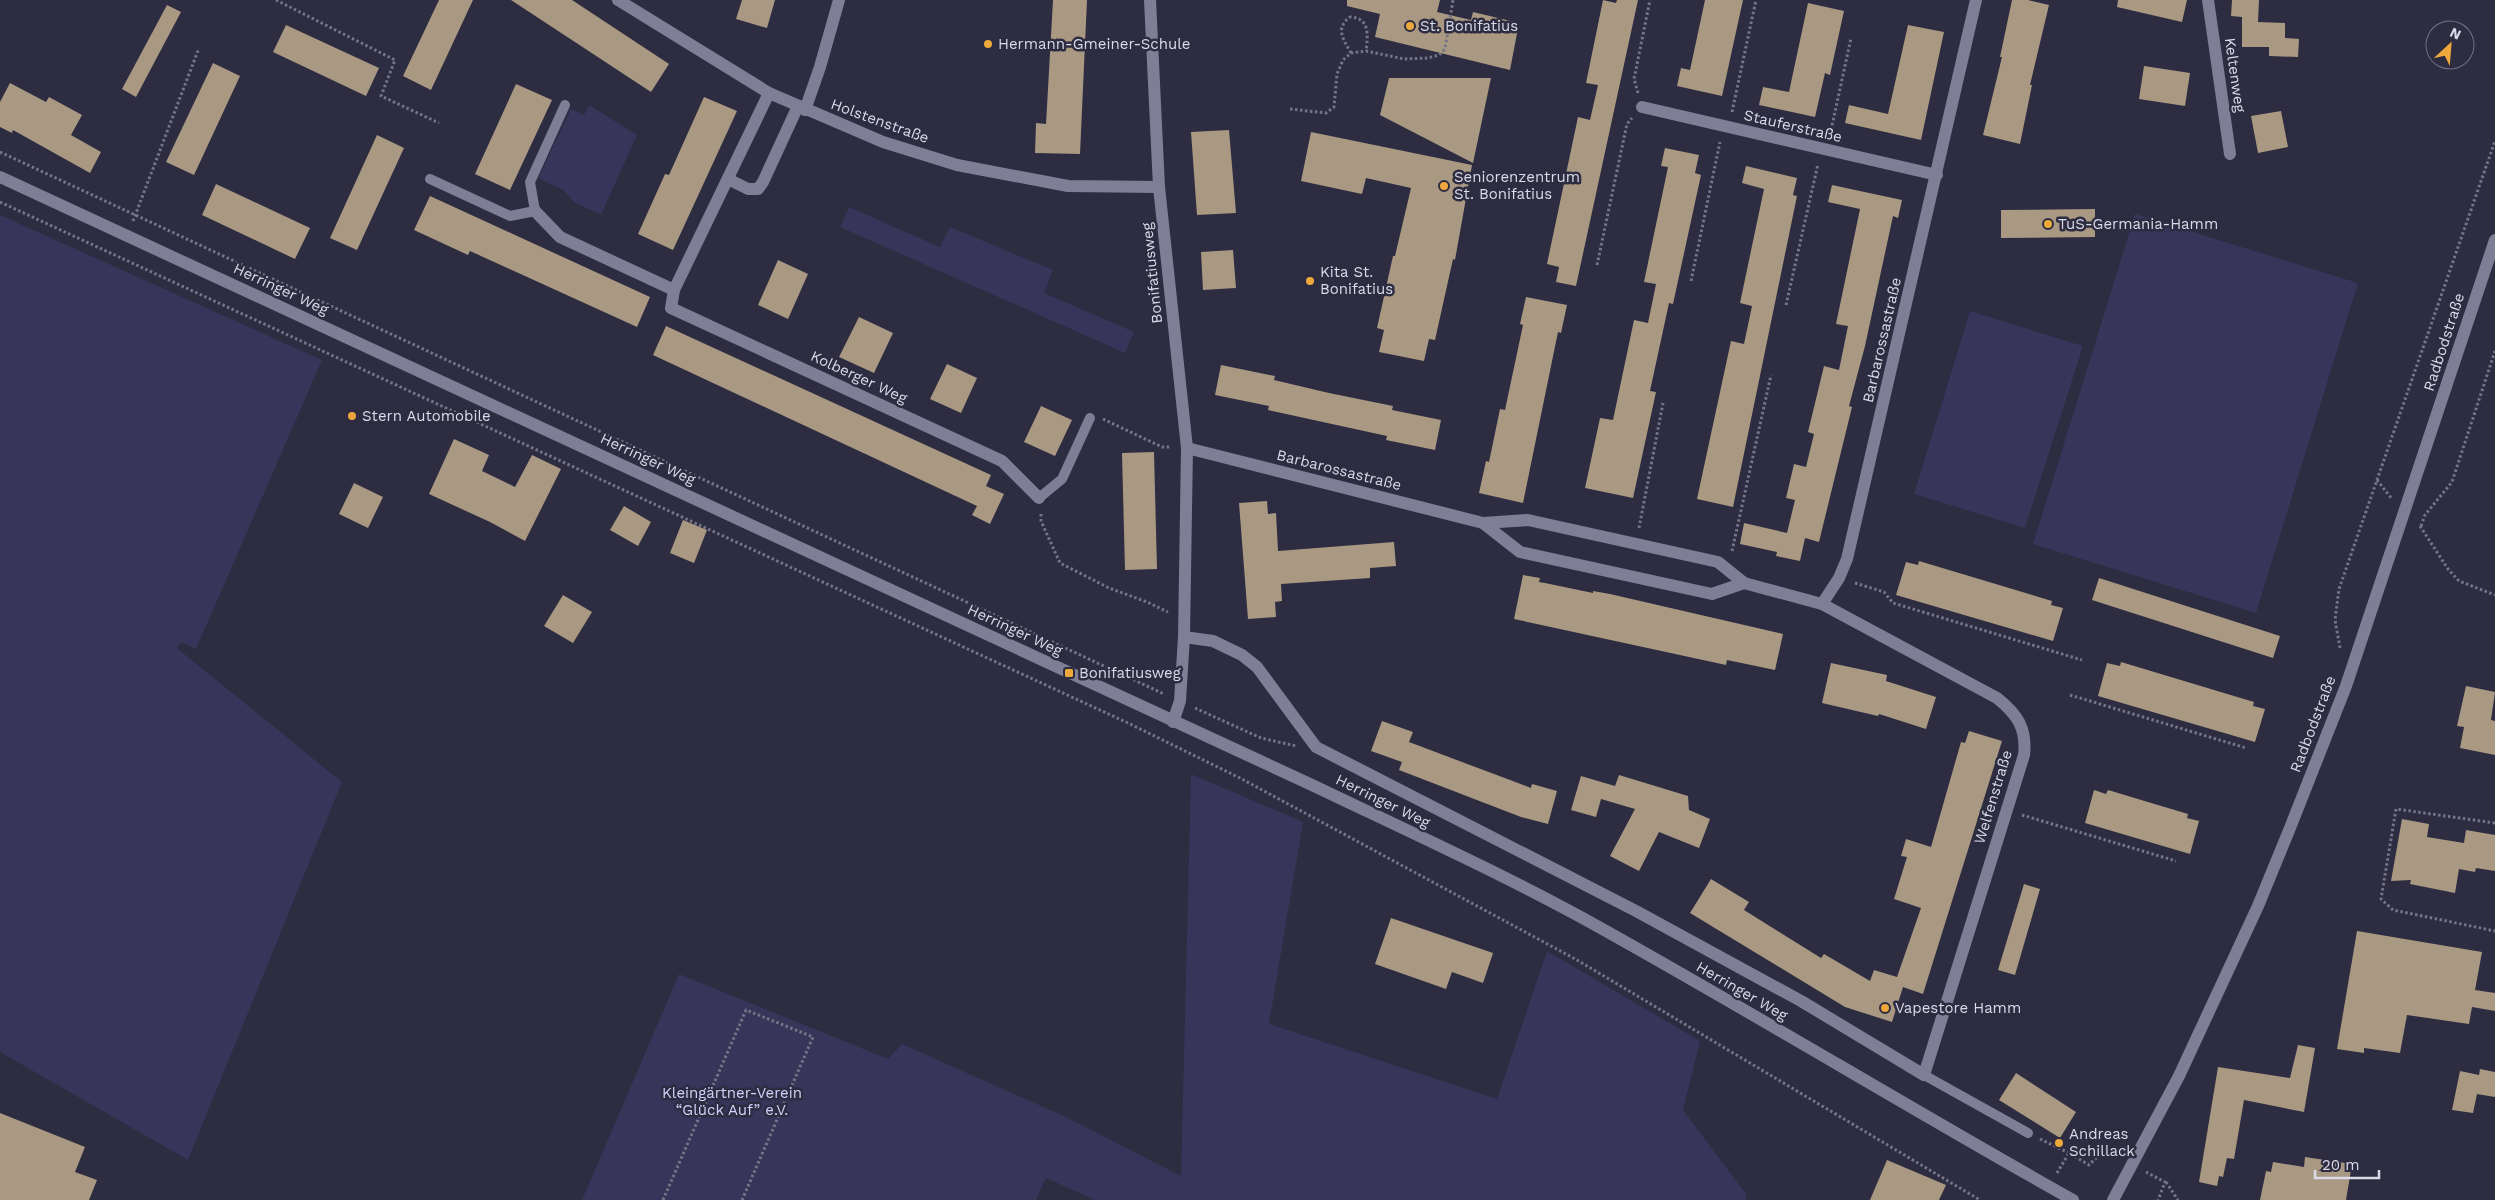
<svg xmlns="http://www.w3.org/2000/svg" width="2495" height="1200" font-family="'Work Sans',sans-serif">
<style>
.green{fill:#373559}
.building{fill:#a99882}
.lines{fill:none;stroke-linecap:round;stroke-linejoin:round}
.path{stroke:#767587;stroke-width:3;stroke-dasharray:2.5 2.5;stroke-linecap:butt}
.lane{stroke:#7e7e96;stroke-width:10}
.street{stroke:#7e7e96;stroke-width:12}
.secondary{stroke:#7e7e96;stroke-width:12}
.poi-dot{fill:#eea83c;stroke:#2d2c41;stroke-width:2}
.labels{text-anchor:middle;stroke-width:5;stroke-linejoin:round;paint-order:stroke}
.poi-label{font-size:15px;fill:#dadae8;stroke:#2d2c41;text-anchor:start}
.street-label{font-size:15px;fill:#dadae8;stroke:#2d2c41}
.park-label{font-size:15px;fill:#d2d1fb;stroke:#2d2c41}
</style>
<rect width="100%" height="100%" fill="#2d2c41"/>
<g class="green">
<polygon points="589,105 637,135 601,215 574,202 563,190 538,178 571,109 584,115"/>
<polygon points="849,207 940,247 950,227 1053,270 1044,293 1134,332 1125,353 840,227"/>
<polygon points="2135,214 2358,283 2256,613 2033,544"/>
<polygon points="0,215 322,360 196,649 181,642 177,648 342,782 188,1160 0,1052"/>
<polygon points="1970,311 2083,346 2025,528 1914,494"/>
<polygon points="1191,774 1303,822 1269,1024 1497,1099 1547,951 1700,1041 1683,1110 1746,1194 1746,1200 1095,1200 1046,1178 1036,1200 582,1200 679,974 888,1059 902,1044 1066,1117 1181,1176"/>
</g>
<g class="building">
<polygon points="439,0 473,0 431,90 403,76"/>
<polygon points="511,0 572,0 669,64 651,92"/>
<polygon points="742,0 775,0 767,28 736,19"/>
<polygon points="1053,0 1087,0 1080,154 1035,153 1036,123 1046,124"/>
<polygon points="1347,0 1440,0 1437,12 1471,20 1473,12 1519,23 1510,70 1375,37 1380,14 1347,6"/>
<polygon points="1603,0 1616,3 1617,0 1638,0 1576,286 1556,282 1559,267 1547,264 1578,117 1590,120 1598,85 1586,83"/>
<polygon points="1705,0 1743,0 1722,96 1677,86 1681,68 1690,70"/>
<polygon points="2012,0 2028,0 2049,5 2030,85 2032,85 2020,144 1983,135 2002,57 2000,57"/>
<polygon points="2118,0 2187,0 2182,22 2117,7"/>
<polygon points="2232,0 2259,0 2258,22 2285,23 2285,38 2299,39 2298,57 2269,56 2269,47 2242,47 2242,17 2231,16"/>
<polygon points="1808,3 1844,11 1830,75 1825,73 1815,117 1759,105 1763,87 1789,92"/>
<polygon points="167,5 181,12 136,97 122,89"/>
<polygon points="286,25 379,68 366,96 273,52"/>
<polygon points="1908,25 1944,32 1921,140 1845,123 1849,105 1888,114"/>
<polygon points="213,63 240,76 194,175 166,162"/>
<polygon points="2144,66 2190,73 2185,106 2139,99"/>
<polygon points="1389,78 1491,78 1473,163 1380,115"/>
<polygon points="10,83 46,102 49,97 82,115 71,135 101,152 90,173 13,130 12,133 0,127 0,102"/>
<polygon points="516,84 552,100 510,190 475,174"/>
<polygon points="704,97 737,111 673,250 638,234 665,174 669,175"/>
<polygon points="2281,111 2288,147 2258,153 2251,116"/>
<polygon points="1229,130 1236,213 1197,215 1191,132"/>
<polygon points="1311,132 1472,165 1455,260 1453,259 1435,340 1429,339 1424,361 1379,352 1384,330 1377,328 1393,256 1395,256 1411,188 1366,178 1362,194 1301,181"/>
<polygon points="377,135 404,148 357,250 330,238"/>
<polygon points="1665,148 1699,155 1695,173 1701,175 1673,304 1669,303 1650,391 1656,392 1633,498 1585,488 1600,418 1613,420 1634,320 1648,323 1656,284 1644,282 1668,167 1661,166"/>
<polygon points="1746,166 1797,178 1793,195 1797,196 1733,507 1697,499 1731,341 1744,344 1752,306 1740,303 1764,189 1742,183"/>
<polygon points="216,184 310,228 295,259 202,215"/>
<polygon points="1832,185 1902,200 1898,218 1893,216 1865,346 1849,406 1852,407 1819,542 1805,538 1800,561 1776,556 1777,552 1740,544 1744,523 1787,533 1795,500 1786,498 1794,464 1806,467 1814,434 1808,432 1824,366 1839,370 1848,326 1836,324 1860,209 1828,202"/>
<polygon points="430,196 650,297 637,327 470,251 468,255 414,230"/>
<polygon points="2095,209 2095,237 2001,238 2001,210"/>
<polygon points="1233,250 1236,288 1203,290 1201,252"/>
<polygon points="778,260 808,274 788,319 758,305"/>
<polygon points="1526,297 1567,305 1561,333 1558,332 1523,503 1479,493 1486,461 1489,462 1500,409 1505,410 1523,325 1520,324"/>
<polygon points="859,317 893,333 874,373 839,357"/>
<polygon points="666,326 991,475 986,486 1004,494 990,524 972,515 977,506 653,355"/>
<polygon points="947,364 977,378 961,413 930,399"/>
<polygon points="1221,365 1275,376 1274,380 1329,393 1393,406 1392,410 1441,420 1435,450 1386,440 1387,436 1268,410 1269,406 1215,395"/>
<polygon points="1041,406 1072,420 1055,456 1024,442"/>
<polygon points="454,439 489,455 482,471 515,487 532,455 561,469 525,541 490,522 429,494"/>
<polygon points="1154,452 1157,569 1125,570 1122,453"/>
<polygon points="354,483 383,497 368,528 339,514"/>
<polygon points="1267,501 1268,514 1276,513 1278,551 1394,542 1396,566 1370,568 1370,578 1281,584 1282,601 1275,602 1276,617 1248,619 1239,503"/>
<polygon points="624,506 651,522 638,546 610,530"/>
<polygon points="683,520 707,530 694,563 670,553"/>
<polygon points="1919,561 2052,601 2051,605 2063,608 2053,641 1896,595 1906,562 1918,565"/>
<polygon points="1523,575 1540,578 1539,582 1545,583 1593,593 1593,591 1610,594 1783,634 1775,670 1727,660 1726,665 1514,619"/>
<polygon points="2099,578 2280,636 2273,658 2092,600"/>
<polygon points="563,595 592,612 573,643 544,626"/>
<polygon points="2121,662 2254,702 2253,706 2265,709 2255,742 2098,696 2107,663 2120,666"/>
<polygon points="1831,663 1887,675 1886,681 1936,697 1926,729 1879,714 1878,716 1822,703"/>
<polygon points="2466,686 2495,692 2491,720 2495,721 2495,755 2460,748 2464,727 2457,726"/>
<polygon points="1382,721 1413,732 1409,742 1531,788 1532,784 1557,791 1548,824 1521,817 1399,770 1402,762 1371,751"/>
<polygon points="1969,731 2002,741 1923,994 1903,987 1892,1022 1845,1007 1690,913 1711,879 1749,902 1744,910 1821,958 1824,954 1870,981 1874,970 1897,977 1921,908 1894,899 1907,857 1901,856 1906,839 1931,847 1961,742 1965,743"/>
<polygon points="1619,775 1688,796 1689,810 1710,819 1699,848 1659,832 1639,871 1610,856 1635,809 1601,799 1596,817 1571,810 1581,776 1615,786"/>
<polygon points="2094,790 2106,794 2108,790 2188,814 2187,818 2199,821 2190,854 2085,823"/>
<polygon points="2402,819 2429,824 2427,837 2464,843 2466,830 2495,835 2495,871 2476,868 2475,872 2459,869 2455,893 2410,884 2411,880 2391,881"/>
<polygon points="2024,884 2040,889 2015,975 1998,970"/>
<polygon points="1391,918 1493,953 1483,983 1452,972 1446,989 1375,964"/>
<polygon points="2357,931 2482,952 2475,990 2495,993 2495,1011 2472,1007 2469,1024 2407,1015 2400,1053 2364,1048 2364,1053 2337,1049"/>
<polygon points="2298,1045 2315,1048 2304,1112 2244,1100 2234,1159 2227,1158 2223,1177 2219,1176 2217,1186 2199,1182 2218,1067 2290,1078"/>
<polygon points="2480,1069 2495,1072 2495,1097 2477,1094 2473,1113 2452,1110 2460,1071 2479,1075"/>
<polygon points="2016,1073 2076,1112 2060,1138 1999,1100"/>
<polygon points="0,1113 85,1147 75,1172 97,1180 89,1200 0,1200"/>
<polygon points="2305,1157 2352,1164 2346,1200 2260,1200 2266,1171 2271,1172 2273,1162 2304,1167"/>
<polygon points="1887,1160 1946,1185 1939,1200 1870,1200"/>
</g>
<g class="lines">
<g class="path">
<polyline points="276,0 395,60 381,96 439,123"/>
<path d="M1351 53C1343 39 1335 28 1350 17 1370 18 1368 35 1366 51"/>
<polyline points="1638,93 1634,79 1650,0"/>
<polyline points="1290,109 1326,113 1334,107 1337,74 1343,60 1351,53 1366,51 1404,59 1428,58 1439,55 1445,49 1453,0"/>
<polyline points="1732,112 1756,0"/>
<polyline points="1830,135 1851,38"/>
<polyline points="0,152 1164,694"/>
<polyline points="0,202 1128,723 1240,778 1577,960 1980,1200"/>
<polyline points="133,221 199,48"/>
<polyline points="1597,265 1627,124 1632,118"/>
<polyline points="1691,281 1720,142"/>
<polyline points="1786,305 1818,164"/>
<polyline points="1103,419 1162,447 1171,447"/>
<polyline points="2377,480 2392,499"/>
<polyline points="1041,514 1041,521 1060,563 1109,588 1147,602 1168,612"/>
<polyline points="2420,526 2448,569 2459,581 2495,595"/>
<polyline points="2421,526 2425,515 2452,482 2495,351"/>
<polyline points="1639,528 1663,403"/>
<polyline points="1732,551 1771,375"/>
<polyline points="1855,583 1884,592 1893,603 2082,660"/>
<polyline points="2340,648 2335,620 2339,589 2495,141"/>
<polyline points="2070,695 2246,748"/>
<polyline points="1195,708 1261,738 1296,746"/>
<polyline points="2022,815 2176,861"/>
<polyline points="2495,823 2396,809 2381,899 2393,910 2495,931"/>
<polyline points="2040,1139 2069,1153"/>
<polyline points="2146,1172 2165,1182 2158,1200"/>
<polyline points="2057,1173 2069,1153 2089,1165 2104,1150 2118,1158"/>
<polyline points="2166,1182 2178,1200"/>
<polyline points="663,1200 746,1010 813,1037 742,1200"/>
</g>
<g class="lane">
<polyline points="430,179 510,216 535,211 530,182 565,105"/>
<polyline points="1039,498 1062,479 1090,418"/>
<polyline points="1924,1075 2028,1133"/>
</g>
<g class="street">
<polyline points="618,0 769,93 883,142 957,165 1068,186 1159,187"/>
<polyline points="1150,0 1159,187 1187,448 1184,637 1180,701 1173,722"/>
<polyline points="2208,0 2230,154"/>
<polyline points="769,93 674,290 671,308 1002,461 1039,498"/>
<polyline points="1642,107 1937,175"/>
<polyline points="805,110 820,67 839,0"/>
<polyline points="728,179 748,189 758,189 763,182 798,106"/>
<polyline points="535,211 560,237 674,290"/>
<polyline points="1187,448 1483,523"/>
<polygon points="1528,520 1718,562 1744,583 1712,594 1520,552 1483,523"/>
<polyline points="1822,604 1839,578 1847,559 1976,0"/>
<path d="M1184 637 1213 641 1242 655 1257 667 1316 747 1636 911 1801 1001 1924 1075 2024 755C2027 728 2017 714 1997 698L1822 604 1744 583"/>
</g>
<g class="secondary">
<path d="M0 177 1312 785C1408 831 1505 875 1597 926 1757 1015 1914 1111 2073 1200"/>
<polyline points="2113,1200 2179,1076 2258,906 2290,828 2346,686 2495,240"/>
</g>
</g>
<g class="poi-dot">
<circle cx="1410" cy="26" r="5"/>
<circle cx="988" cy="44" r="5"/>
<circle cx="1444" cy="186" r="5"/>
<circle cx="2048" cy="224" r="5"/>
<circle cx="1310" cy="281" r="5"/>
<circle cx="352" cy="416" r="5"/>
<rect x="1064" y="668" width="10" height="10" rx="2.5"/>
<circle cx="1885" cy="1008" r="5"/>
<circle cx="2059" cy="1143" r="5"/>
</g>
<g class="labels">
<g class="poi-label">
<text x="1420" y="31">St. Bonifatius</text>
<text x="998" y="49">Hermann-Gmeiner-Schule</text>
<text x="1454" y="182">Seniorenzentrum<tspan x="1454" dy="17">St. Bonifatius</tspan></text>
<text x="2058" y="229">TuS-Germania-Hamm</text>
<text x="1320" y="277">Kita St.<tspan x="1320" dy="17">Bonifatius</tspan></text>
<text x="362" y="421">Stern Automobile</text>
<text x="1079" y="678">Bonifatiusweg</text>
<text x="1895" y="1013">Vapestore Hamm</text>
<text x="2069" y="1139">Andreas<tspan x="2069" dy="17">Schillack</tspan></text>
</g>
<g class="street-label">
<text transform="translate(2235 75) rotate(82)" y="5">Keltenweg</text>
<text transform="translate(880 121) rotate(20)" y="5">Holstenstraße</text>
<text transform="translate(1793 126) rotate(13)" y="5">Stauferstraße</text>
<text transform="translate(1152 273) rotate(-96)" y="5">Bonifatiusweg</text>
<text transform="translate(281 289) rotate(25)" y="5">Herringer Weg</text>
<text transform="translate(1882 340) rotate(-77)" y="5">Barbarossastraße</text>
<text transform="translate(2444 342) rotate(-72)" y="5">Radbodstraße</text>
<text transform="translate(859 377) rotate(25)" y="5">Kolberger Weg</text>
<text transform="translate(648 459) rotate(25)" y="5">Herringer Weg</text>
<text transform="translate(1339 470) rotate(14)" y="5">Barbarossastraße</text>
<text transform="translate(1015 630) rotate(25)" y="5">Herringer Weg</text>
<text transform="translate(2313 724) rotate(-69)" y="5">Radbodstraße</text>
<text transform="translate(1993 797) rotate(-73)" y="5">Welfenstraße</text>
<text transform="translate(1383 801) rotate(26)" y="5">Herringer Weg</text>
<text transform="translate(1742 991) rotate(30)" y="5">Herringer Weg</text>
</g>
<g class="park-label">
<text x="732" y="1098">Kleingärtner-Verein<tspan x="732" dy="17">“Glück Auf” e.V.</tspan></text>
</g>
</g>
<g transform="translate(2450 45) rotate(26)"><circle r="24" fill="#2d2c41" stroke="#727284"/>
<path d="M0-4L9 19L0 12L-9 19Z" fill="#eea83c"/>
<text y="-8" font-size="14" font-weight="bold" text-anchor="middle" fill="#dadae8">N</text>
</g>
<path d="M2315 1170v8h64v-8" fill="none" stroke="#dadae8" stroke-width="2.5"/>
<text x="2322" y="1170" font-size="15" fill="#dadae8" stroke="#2d2c41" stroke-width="4" paint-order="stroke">20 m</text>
</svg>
